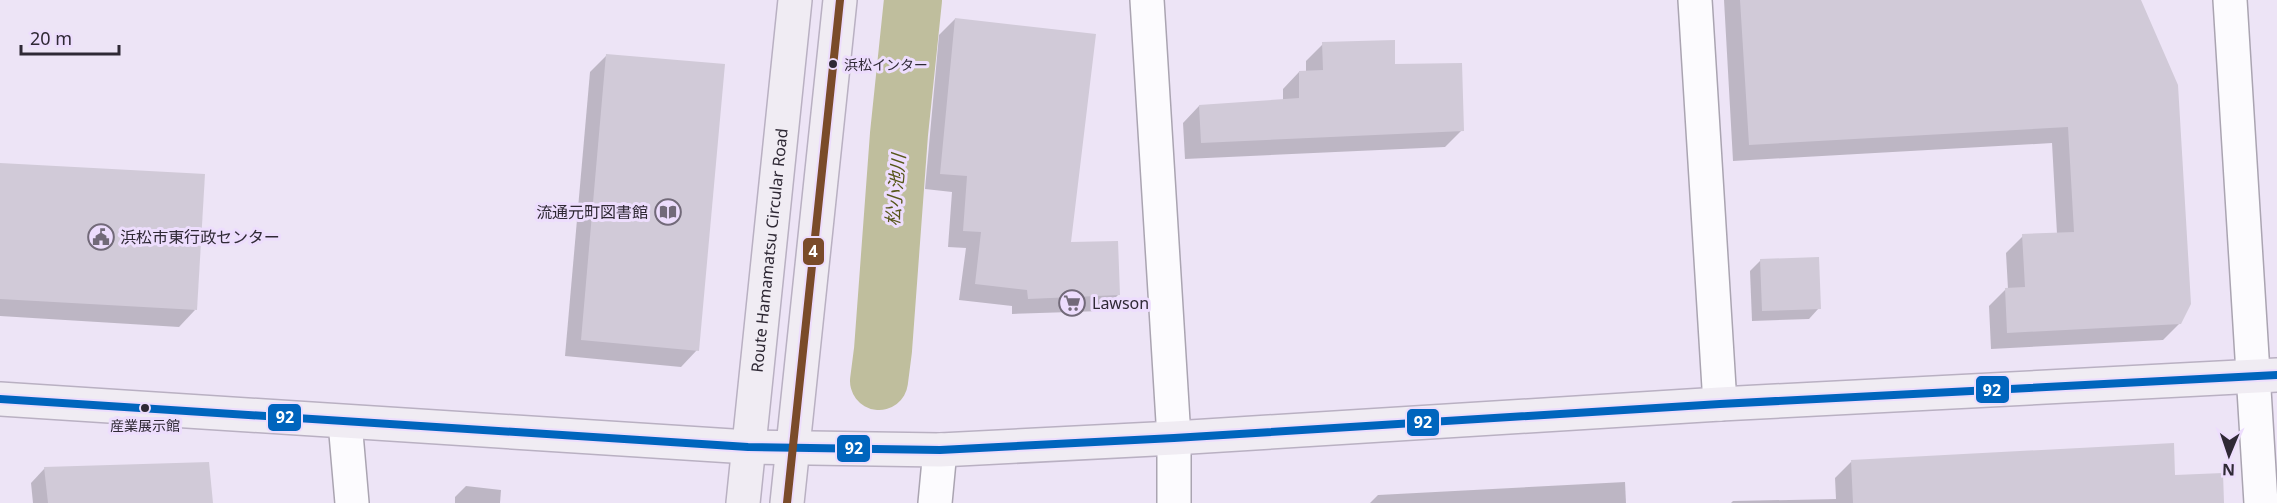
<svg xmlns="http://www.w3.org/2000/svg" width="2277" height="503" font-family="'Noto Sans','Noto Sans JP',sans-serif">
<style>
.shadow{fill:#0003}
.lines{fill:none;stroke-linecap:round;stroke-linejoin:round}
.river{stroke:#bfbe9d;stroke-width:58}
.building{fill:#d1cad8}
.minor-casing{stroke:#aaa4b1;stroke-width:36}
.major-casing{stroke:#b9b0c2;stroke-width:36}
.minor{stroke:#fcfbfe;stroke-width:33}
.major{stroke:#f0ecf3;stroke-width:33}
.bus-1-casing{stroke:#edddfd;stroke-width:12}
.bus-2-casing{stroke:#edddfd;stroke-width:12}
.bus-1{stroke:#0065bd;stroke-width:8}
.bus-2{stroke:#7a4b2a;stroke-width:8}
.bus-dot{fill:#2f2935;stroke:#edddfd;stroke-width:2}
.labels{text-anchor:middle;stroke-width:6;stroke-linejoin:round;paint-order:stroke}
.bus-label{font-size:14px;fill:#2f2935;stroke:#edddfd;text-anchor:start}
.poi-label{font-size:16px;fill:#2f2935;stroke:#edddfd;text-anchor:start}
.street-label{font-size:16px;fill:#2f2935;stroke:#edddfd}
.water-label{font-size:18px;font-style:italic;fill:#57571a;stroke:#edddfd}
.line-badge{stroke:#edddfd;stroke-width:2}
.badge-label{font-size:16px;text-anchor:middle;font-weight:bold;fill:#fff}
</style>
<rect width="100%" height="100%" fill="#ede4f6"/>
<g class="shadow">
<polygon points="2139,0 2180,323 2163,340 1991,349 1989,306 2005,290 2008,289 2006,253 2023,236 2057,234 2052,143 1733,161 1724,0"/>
<polygon points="955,19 1069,244 1118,295 1102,311 1012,314 1012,306 959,300 966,248 948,247 952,192 925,189 939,35"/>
<polygon points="1323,44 1394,66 1462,130 1445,147 1185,159 1183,123 1199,106 1283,101 1283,89 1299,72 1306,72 1306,61"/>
<polygon points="607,55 697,350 681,367 565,356 590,72"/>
<polygon points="0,164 195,310 179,327 0,316"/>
<polygon points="1761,260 1819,308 1809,319 1752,321 1750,271"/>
<polygon points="1851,462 2222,503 1731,503 1733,501 1836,499 1835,478"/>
<polygon points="45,468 212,503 33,503 31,483"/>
<polygon points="1625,482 1626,503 1370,503 1378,495"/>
<polygon points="466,486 501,490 500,503 455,503 455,497"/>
</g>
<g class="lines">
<polyline class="river" points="879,381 883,350 899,134 913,0"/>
</g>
<g class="building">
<polygon points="1740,0 2141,0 2178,85 2191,304 2181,324 2007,333 2005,288 2025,287 2022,234 2074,232 2068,127 1749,145"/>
<polygon points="955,18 1096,34 1071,242 1118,241 1120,295 1028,299 1027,290 975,284 981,232 963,231 967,176 940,174"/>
<polygon points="1395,40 1395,64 1462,63 1464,131 1201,143 1199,105 1299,98 1299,71 1323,70 1322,42"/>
<polygon points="606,54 725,64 699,351 581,340"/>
<polygon points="0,163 205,174 197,310 0,299"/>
<polygon points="1819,257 1821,309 1762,311 1760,259"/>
<polygon points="2174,443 2175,475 2223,473 2224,503 1853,503 1851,460"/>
<polygon points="209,462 213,503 48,503 44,467"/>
</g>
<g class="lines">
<g class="minor-casing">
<g id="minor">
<polyline points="1147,0 1174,438 1174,503"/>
<polyline points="1695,0 1720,404"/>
<polyline points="2230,0 2261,503"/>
<polyline points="345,422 352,503"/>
<polyline points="935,503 940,450"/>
</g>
</g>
<g class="major-casing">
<g id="major">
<polyline points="0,399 748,447 940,450 1174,438 1720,404 2277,375"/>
<path id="s1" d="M743 503 795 0"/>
<polyline points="787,503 840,0"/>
</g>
</g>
<use href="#minor" class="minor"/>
<use href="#major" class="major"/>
<g class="bus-1-casing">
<polyline id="bus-1" points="0,399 748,447 940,450 1174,438 1720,404 2277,375"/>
</g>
<g class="bus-2-casing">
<polyline id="bus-2" points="787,503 840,0"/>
</g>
<use href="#bus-1" class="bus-1"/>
<use href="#bus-2" class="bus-2"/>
</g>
<defs>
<g id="library-ring" transform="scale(1.35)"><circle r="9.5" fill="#edddfd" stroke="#726a79" stroke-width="1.5"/><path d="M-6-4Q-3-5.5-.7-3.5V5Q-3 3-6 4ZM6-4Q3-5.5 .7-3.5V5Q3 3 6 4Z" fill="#726a79"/></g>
<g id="civic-ring" transform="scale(1.35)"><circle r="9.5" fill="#edddfd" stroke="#726a79" stroke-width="1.5"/><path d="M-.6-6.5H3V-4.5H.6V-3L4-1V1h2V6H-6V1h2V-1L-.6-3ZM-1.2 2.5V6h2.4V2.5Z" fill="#726a79"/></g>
<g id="supermarket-ring" transform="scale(1.35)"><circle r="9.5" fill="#edddfd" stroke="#726a79" stroke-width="1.5"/><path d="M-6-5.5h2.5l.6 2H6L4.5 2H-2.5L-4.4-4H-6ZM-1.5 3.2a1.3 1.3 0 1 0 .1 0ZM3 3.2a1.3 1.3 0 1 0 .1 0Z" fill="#726a79"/></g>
</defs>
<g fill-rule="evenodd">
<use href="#library-ring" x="668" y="212"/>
<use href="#civic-ring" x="101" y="237"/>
<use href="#supermarket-ring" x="1072" y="303"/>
</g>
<g class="bus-dot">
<circle cx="833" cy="64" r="5"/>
<circle cx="145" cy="408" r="5"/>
</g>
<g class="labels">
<g class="bus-label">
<text x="844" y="70">浜松インター</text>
<text x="145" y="431" text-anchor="middle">産業展示館</text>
</g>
<g class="poi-label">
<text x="648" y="218" text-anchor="end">流通元町図書館</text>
<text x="120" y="243">浜松市東行政センター</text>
<text x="1092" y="309">Lawson</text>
</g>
<g class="street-label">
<text dy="6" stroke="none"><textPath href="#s1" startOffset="254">Route Hamamatsu Circular Road</textPath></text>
</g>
<g class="water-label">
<text transform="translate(896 190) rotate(-85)" y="6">松小池川</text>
</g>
</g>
<g class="line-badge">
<rect x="802" y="237" width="23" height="29" rx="6" fill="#7a4b2a"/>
<rect x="1975" y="375" width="35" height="29" rx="6" fill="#0065bd"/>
<rect x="267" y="403" width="35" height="29" rx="6" fill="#0065bd"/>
<rect x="1406" y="408" width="34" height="29" rx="6" fill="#0065bd"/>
<rect x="836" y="434" width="35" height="29" rx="6" fill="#0065bd"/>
</g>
<g class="badge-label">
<text x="813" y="257">4</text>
<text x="1992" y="396">92</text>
<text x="285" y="423">92</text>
<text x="1423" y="428">92</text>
<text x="854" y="454">92</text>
</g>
<g transform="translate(2229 455) rotate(182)" stroke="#edddfd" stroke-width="4.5" paint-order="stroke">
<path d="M0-4.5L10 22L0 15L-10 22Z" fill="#2f2935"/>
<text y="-9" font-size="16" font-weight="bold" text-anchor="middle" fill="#2f2935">N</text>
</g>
<path d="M21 45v9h98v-9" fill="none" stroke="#2f2935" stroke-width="3"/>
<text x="30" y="45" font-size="18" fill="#2f2935" stroke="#edddfd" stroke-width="4.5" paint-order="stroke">20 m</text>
</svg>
